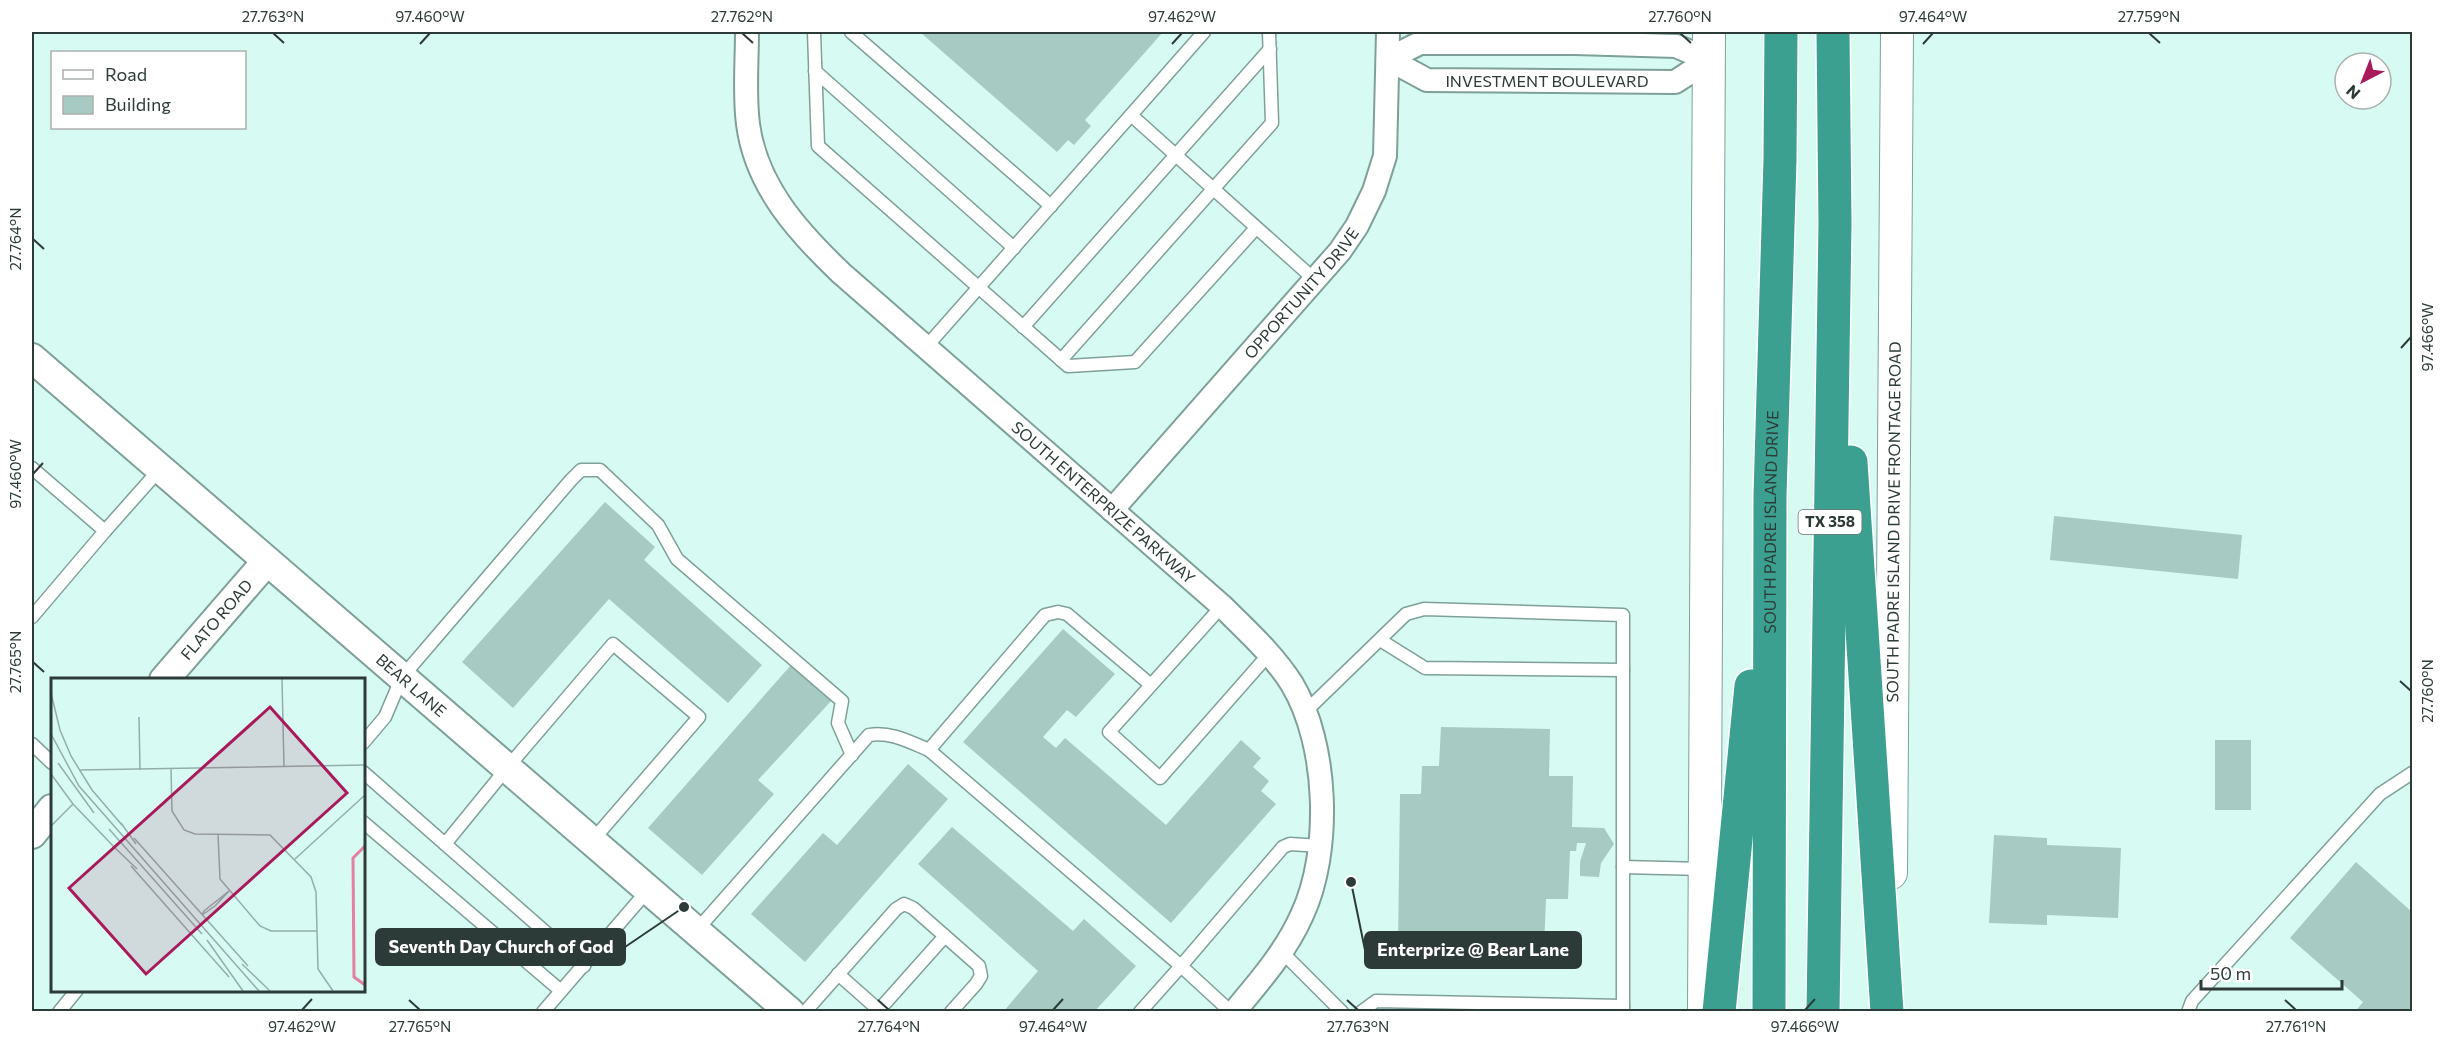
<svg xmlns="http://www.w3.org/2000/svg" width="2444" height="1043" font-family="Commissioner,sans-serif">
<style>
.building{fill:#a7cac2}
.lines{fill:none;stroke-linecap:round;stroke-linejoin:round}
.service-casing{stroke:#7ea099;stroke-width:15}
.minor-casing{stroke:#7ea099;stroke-width:26}
.tertiary-casing{stroke:#7ea099;stroke-width:32}
.secondary-casing{stroke:#7ea099;stroke-width:34}
.motorway-casing{stroke:#fff;stroke-width:36}
.service{stroke:#fff;stroke-width:12}
.minor{stroke:#fff;stroke-width:22}
.tertiary{stroke:#fff;stroke-width:28}
.secondary{stroke:#fff;stroke-width:32}
.motorway{stroke:#3ca090;stroke-width:33}
.ticks{fill:none;stroke:#2d3b38;stroke-width:2}
.labels{text-anchor:middle;stroke-width:4.5;stroke-linejoin:round;paint-order:stroke}
.shield{fill:#fff;stroke:#6c7674;stroke-width:1.5}
.shield-label{font-size:15px;font-weight:bold;fill:#2d3b38}
.street-label{font-size:16px;fill:#2d3b38;stroke:#fff}
.inset-river{fill:none;stroke:#e480a0;stroke-width:3}
.inset-road{fill:none;stroke:#93aea8;stroke-width:1.5}
.view{fill:#a81a5a;fill-opacity:0.15;stroke:#a81a5a;stroke-width:3}
.inset-edge{fill:none;stroke:#2d3b38;stroke-width:3}
.leader{fill:none;stroke:#2d3b38;stroke-width:2}
.callout-dot{fill:#2d3b38;stroke:#fff;stroke-width:2}
.callout{fill:#2d3b38;stroke:#2d3b38;stroke-width:2}
.callout-label{font-size:18px;text-anchor:middle;font-weight:bold;fill:#fff}
.neatline{fill:none;stroke:#2d3b38;stroke-width:2}
.ticks-label{font-size:15px;text-anchor:middle;fill:#2d3b38}
</style>
<rect width="100%" height="100%" fill="#d7fbf3"/>
<g class="building">
<polygon points="920,32 1163,32 1085,120 1091,126 1074,145 1068,140 1057,152"/>
<polygon points="605,502 655,547 644,560 762,665 728,703 609,599 513,708 462,662"/>
<polygon points="2054,516 2242,535 2238,579 2050,560"/>
<polygon points="1063,629 1115,674 1076,717 1067,710 1043,737 1056,748 1065,738 1166,825 1241,740 1261,758 1253,767 1269,781 1261,791 1276,804 1171,923 963,742"/>
<polygon points="791,665 832,700 758,780 774,794 702,875 648,828"/>
<polygon points="1441,727 1550,729 1549,776 1573,776 1572,827 1604,828 1614,844 1601,863 1599,877 1580,876 1580,862 1586,843 1577,843 1576,851 1570,851 1568,899 1546,899 1544,947 1398,946 1400,794 1421,794 1422,766 1439,766"/>
<rect x="2215" y="740" width="36" height="70"/>
<polygon points="908,764 948,799 805,962 751,914 823,833 837,845"/>
<polygon points="952,827 1073,931 1084,919 1136,966 1094,1012 1003,1012 1038,971 918,864"/>
<polygon points="1994,835 2047,838 2047,845 2121,848 2118,918 2047,915 2047,925 1989,923"/>
<polygon points="2356,862 2412,912 2412,1012 2355,1012 2363,1002 2290,938"/>
</g>
<g class="lines">
<g class="service-casing">
<g id="service">
<polyline points="814,32 818,146 1068,366 1135,362 1256,228"/>
<polyline points="851,32 1051,206"/>
<polyline points="1204,32 1131,115 1315,280"/>
<polyline points="815,71 1014,248"/>
<polyline points="1023,327 1270,49"/>
<polyline points="926,347 1131,115"/>
<polyline points="1061,360 1272,123 1269,32"/>
<polyline points="32,468 105,531 32,617"/>
<polyline points="105,531 160,469"/>
<polyline points="1222,606 1109,732 1160,778 1270,653"/>
<polyline points="1380,640 1425,668 1623,670"/>
<polyline points="1151,685 1067,614 1058,612 1045,615 929,750 1181,966 1283,847 1290,844 1321,846"/>
<polyline points="1306,711 1406,614 1424,609 1623,615 1623,1012"/>
<polyline points="363,743 385,717 402,677 571,480 581,470 600,470 658,525 677,559 842,701 838,723 852,755"/>
<polyline points="32,744 52,763"/>
<polyline points="363,772 584,966"/>
<polyline points="363,822 561,991"/>
<polyline points="445,844 507,768 613,644 699,717 592,841"/>
<polyline points="1623,867 1703,869"/>
<path d="M696 931 869 735C890 731 910 742 929 750"/>
<polyline points="1281,951 1342,1012"/>
<polyline points="838,974 881,1012"/>
<polyline points="879,1010 945,936"/>
<polyline points="59,1012 77,990"/>
<polyline points="543,1012 648,890"/>
<polyline points="805,1012 896,909 904,904 913,908 979,966 981,976 976,984 951,1012"/>
<polyline points="1140,1012 1181,966 1231,1012"/>
<polyline points="1361,1012 1376,1001 1623,1006"/>
<polyline points="2188,1012 2192,1001 2380,794 2412,773"/>
</g>
</g>
<g class="minor-casing">
<g id="minor">
<path id="s1" d="M747 32C747 62 744 94 748 124 756 186 798 232 841 273L1222 606C1247 631 1273 654 1292 684 1328 744 1332 851 1302 915 1286 951 1260 981 1234 1012"/>
<polygon points="1420,43 1575,43 1676,46 1709,60 1675,82 1427,80 1388,59"/>
<path id="s2" d="M1112 510 1340 251 1357 226 1374 191 1385 156 1388 32"/>
</g>
</g>
<g class="tertiary-casing">
<g id="tertiary">
<path id="s3" d="M32 358 790 1012"/>
<path id="s4" d="M164 680 267 561"/>
<polyline points="32,834 52,809"/>
</g>
</g>
<g class="secondary-casing">
<g id="secondary">
<path id="s5" d="M1891 873 1897 32"/>
<polyline points="1704,1012 1709,32"/>
</g>
</g>
<g class="motorway-casing">
<g id="motorway">
<polyline points="1851,462 1887,1012"/>
<polyline points="1719,1012 1751,686"/>
<path id="s6" d="M1769 1012 1770 496 1780 159 1781 32"/>
<polyline points="1823,1012 1835,224 1833,32"/>
</g>
</g>
<use href="#service" class="service"/>
<use href="#minor" class="minor"/>
<use href="#tertiary" class="tertiary"/>
<use href="#secondary" class="secondary"/>
<use href="#motorway" class="motorway"/>
</g>
<path class="ticks" d="M273 33 284 43M742 33 753 43M1680 33 1691 43M2149 33 2160 43M420 44 430 33M1172 44 1182 33M1923 44 1933 33M33 239 44 249M2401 348 2411 337M33 474 43 463M33 662 44 672M2400 681 2411 691M409 1000 420 1010M878 1000 889 1010M1347 1000 1358 1010M2285 1000 2296 1010M302 1010 312 999M1053 1010 1063 999M1805 1010 1815 999"/>
<g class="labels">
<rect class="shield" x="1798.5" y="510" width="63" height="24" rx="4.5"/>
<g class="shield-label">
<text x="1830" y="527">TX 358</text>
</g>
<g class="street-label">
<text x="1547" y="87">INVESTMENT BOULEVARD</text>
<text dy="6" stroke="none"><textPath href="#s2" startOffset="288">OPPORTUNITY DRIVE</textPath></text>
<text dy="6" stroke="none"><textPath href="#s1" startOffset="620">SOUTH ENTERPRIZE PARKWAY</textPath></text>
<text dy="6" stroke="none"><textPath href="#s6" startOffset="490">SOUTH PADRE ISLAND DRIVE</textPath></text>
<text dy="6" stroke="none"><textPath href="#s5" startOffset="351">SOUTH PADRE ISLAND DRIVE FRONTAGE ROAD</textPath></text>
<text dy="6" stroke="none"><textPath href="#s4" startOffset="80">FLATO ROAD</textPath></text>
<text dy="6" stroke="none"><textPath href="#s3" startOffset="501">BEAR LANE</textPath></text>
</g>
</g>
<g transform="translate(51 678)">
<rect width="314" height="314" fill="#d7fbf3"/>
<path class="inset-river" d="M314 168 302 180 303 299 314 307"/>
<path class="inset-road" d="M231 1 233 89M0 15 9 52 20 78 41 112 71 147M88 39 89 92M0 56 28 108 208 313M7 85 43 135M120 91 121 133 133 152 144 156 219 157 260 199 265 214 267 291 282 313M28 92 314 87M0 96 22 126 65 171M70 145 85 166M0 148 22 126M58 151 151 256M167 156 169 201 209 248 220 253H266M83 160 197 288M62 168 86 191M244 181 314 117M80 188 178 299M178 213 164 228 151 237 153 233ZM156 262 192 313M191 286 219 313"/>
<path class="view" d="M219 29 296 115 95 296 18 210Z"/>
<rect width="314" height="314" class="inset-edge"/>
</g>
<path class="leader" d="M684 907L625 947M1351 882L1365 950"/>
<g class="callout-dot">
<circle cx="684" cy="907" r="6"/>
<circle cx="1351" cy="882" r="6"/>
</g>
<g class="callout">
<rect x="376" y="929" width="249" height="36" rx="6"/>
<rect x="1365" y="932" width="216" height="36" rx="6"/>
</g>
<g class="callout-label">
<text x="501" y="953">Seventh Day Church of God</text>
<text x="1473" y="956">Enterprize @ Bear Lane</text>
</g>
<rect width="2444" height="1043" fill="none" stroke="#ffffff" stroke-width="66"/>
<rect x="51" y="51" width="195" height="78" fill="#ffffff" stroke="#abb1af" stroke-width="1.5"/>
<rect x="63" y="70" width="30" height="9" fill="#ffffff" stroke="#abb1af" stroke-width="1.5"/>
<text x="105" y="81" font-size="18" fill="#2d3b38">Road</text>
<rect x="63" y="96" width="30" height="18" fill="#a7cac2" stroke="#abb1af" stroke-width="1.5"/>
<text x="105" y="111" font-size="18" fill="#2d3b38">Building</text>
<g transform="translate(2363 81) rotate(222)"><circle r="28" fill="#ffffff" stroke="#abb1af" stroke-width="1.5"/>
<path d="M0-4.5L10 22L0 15L-10 22Z" fill="#a81a5a"/>
<text y="-9" font-size="16" font-weight="bold" text-anchor="middle" fill="#2d3b38">N</text>
</g>
<path d="M2201 980v9h141v-9" fill="none" stroke="#2d3b38" stroke-width="3"/>
<text x="2210" y="980" font-size="18" fill="#2d3b38" stroke="#ffffff" stroke-width="4.5" paint-order="stroke">50 m</text>
<rect x="33" y="33" width="2378" height="977" class="neatline"/>
<g class="ticks-label">
<text x="273" y="22">27.763°N</text>
<text x="430" y="22">97.460°W</text>
<text x="742" y="22">27.762°N</text>
<text x="1182" y="22">97.462°W</text>
<text x="1680" y="22">27.760°N</text>
<text x="1933" y="22">97.464°W</text>
<text x="2149" y="22">27.759°N</text>
<text transform="translate(16 239) rotate(-90)" y="5">27.764°N</text>
<text transform="translate(2428 337) rotate(-90)" y="5">97.466°W</text>
<text transform="translate(16 474) rotate(-90)" y="5">97.460°W</text>
<text transform="translate(16 662) rotate(-90)" y="5">27.765°N</text>
<text transform="translate(2428 691) rotate(-90)" y="5">27.760°N</text>
<text x="302" y="1032">97.462°W</text>
<text x="420" y="1032">27.765°N</text>
<text x="889" y="1032">27.764°N</text>
<text x="1053" y="1032">97.464°W</text>
<text x="1358" y="1032">27.763°N</text>
<text x="1805" y="1032">97.466°W</text>
<text x="2296" y="1032">27.761°N</text>
</g>
</svg>
